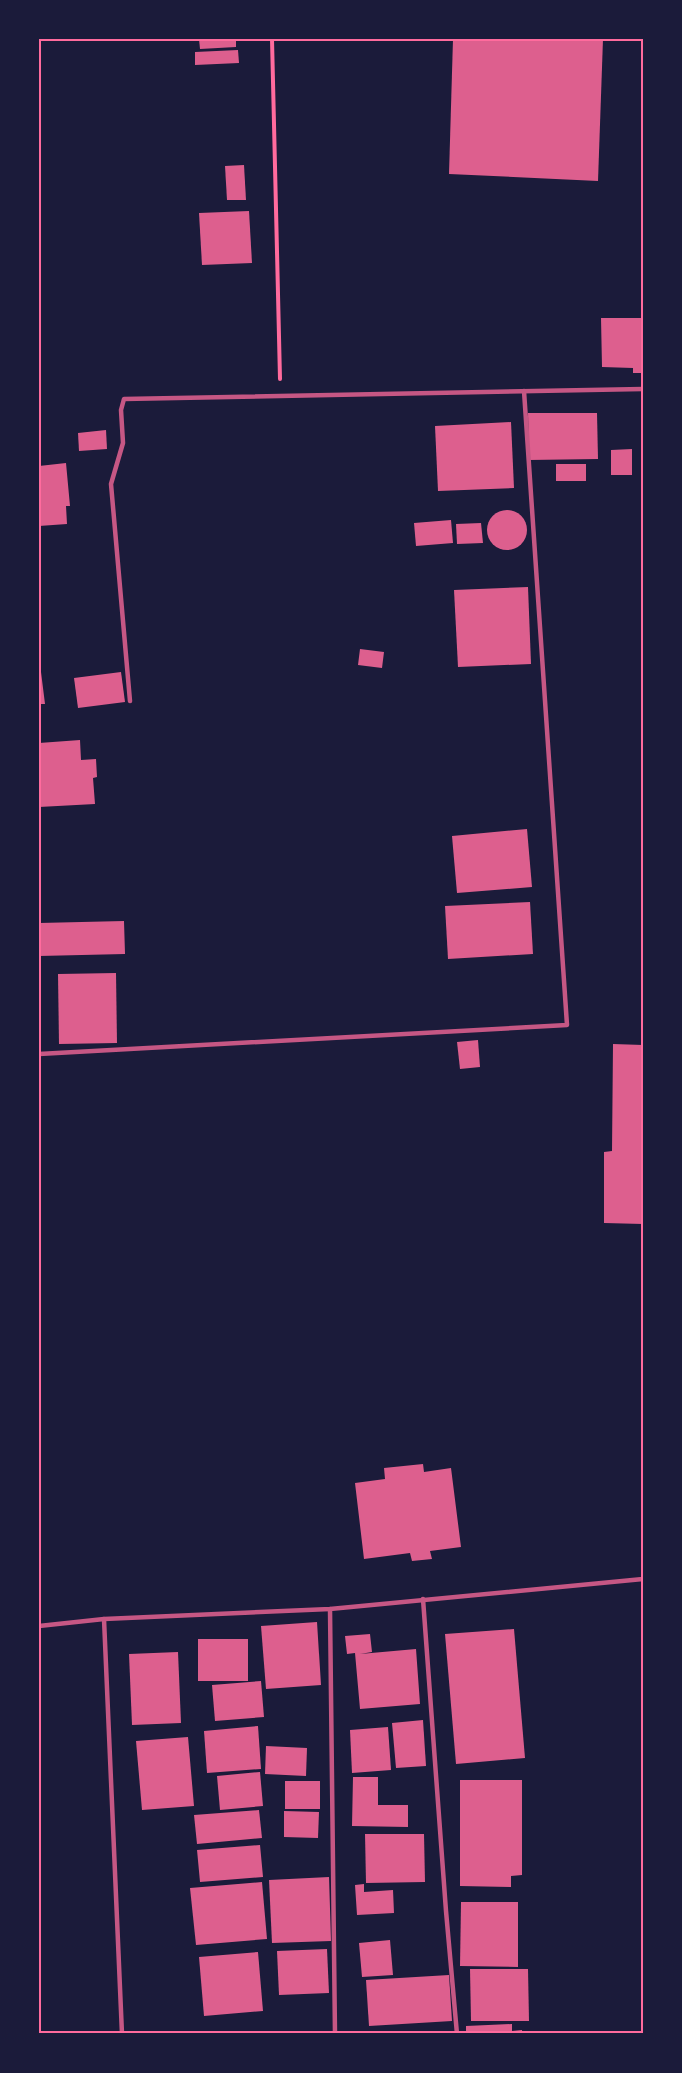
<svg xmlns="http://www.w3.org/2000/svg" width="682" height="2073" font-family="'Work Sans',sans-serif">
<style>
.building{fill:#dd5f8e}
.lines{fill:none;stroke-linecap:round;stroke-linejoin:round}
.path{stroke:#ff6b9d;stroke-width:4}
.service{stroke:#c65784;stroke-width:4.5}
.neatline{fill:none;stroke:#ff6b9d;stroke-width:2}
</style>
<rect width="100%" height="100%" fill="#1b1b3a"/>
<g class="building">
<polygon points="199,39 236,39 236,47 200,49"/>
<polygon points="453,39 603,39 598,181 449,174"/>
<polygon points="238,50 239,63 195,65 195,52"/>
<polygon points="244,165 246,200 227,200 225,166"/>
<polygon points="249,211 252,263 202,265 199,213"/>
<polygon points="601,318 643,318 643,373 633,373 633,368 602,367"/>
<polygon points="528,413 597,413 598,459 529,460"/>
<polygon points="511,422 514,488 438,491 435,426"/>
<polygon points="106,430 107,449 79,451 78,433"/>
<polygon points="632,449 632,475 611,475 611,450"/>
<polygon points="66,463 70,506 66,506 67,524 39,526 39,466"/>
<rect x="556" y="464" width="30" height="17"/>
<circle cx="507" cy="530" r="20"/>
<polygon points="451,520 453,543 416,546 414,523"/>
<polygon points="481,523 483,543 457,544 456,524"/>
<polygon points="528,587 531,664 458,667 454,590"/>
<polygon points="360,649 384,652 382,668 358,665"/>
<polygon points="39,672 41,672 45,704 39,704"/>
<polygon points="121,672 125,702 78,708 74,678"/>
<polygon points="80,740 81,760 96,759 97,777 93,778 95,804 39,807 39,743"/>
<polygon points="527,829 532,887 457,893 452,836"/>
<polygon points="530,902 533,954 448,959 445,906"/>
<polygon points="124,921 125,954 39,956 39,923"/>
<polygon points="116,973 117,1043 59,1044 58,974"/>
<polygon points="478,1040 480,1067 460,1069 457,1042"/>
<polygon points="613,1044 643,1045 643,1224 604,1223 604,1152 612,1151"/>
<polygon points="423,1464 424,1472 451,1468 461,1547 430,1551 432,1559 412,1561 410,1553 364,1559 355,1483 385,1479 384,1468"/>
<polygon points="317,1622 321,1685 266,1689 261,1626"/>
<polygon points="514,1629 525,1758 456,1764 445,1634"/>
<polygon points="370,1634 372,1652 360,1654 416,1649 420,1704 360,1709 355,1653 347,1654 345,1636"/>
<rect x="198" y="1639" width="50" height="42"/>
<polygon points="178,1652 181,1723 132,1725 129,1654"/>
<polygon points="261,1681 264,1717 215,1721 212,1685"/>
<polygon points="423,1720 426,1766 396,1768 392,1723"/>
<polygon points="258,1726 261,1769 207,1773 204,1731"/>
<polygon points="388,1727 391,1770 352,1773 350,1730"/>
<polygon points="188,1737 194,1806 142,1810 136,1741"/>
<polygon points="266,1746 307,1748 306,1776 265,1774"/>
<polygon points="260,1772 263,1806 220,1810 217,1776"/>
<polygon points="353,1777 378,1777 378,1805 408,1805 408,1827 352,1826"/>
<polygon points="460,1780 522,1780 522,1875 511,1876 511,1887 460,1886"/>
<rect x="285" y="1781" width="35" height="28"/>
<polygon points="259,1810 262,1838 197,1844 194,1815"/>
<polygon points="284,1811 319,1812 318,1838 284,1837"/>
<polygon points="365,1834 424,1834 425,1882 366,1883"/>
<polygon points="260,1845 263,1877 200,1882 197,1850"/>
<polygon points="329,1877 331,1941 272,1943 269,1880"/>
<polygon points="262,1882 267,1939 196,1945 190,1888"/>
<polygon points="364,1884 364,1892 393,1890 394,1913 357,1915 355,1885"/>
<polygon points="461,1902 518,1902 518,1967 460,1966"/>
<polygon points="390,1940 393,1975 362,1977 359,1943"/>
<polygon points="327,1949 329,1993 279,1995 277,1951"/>
<polygon points="258,1952 263,2011 204,2016 199,1957"/>
<polygon points="470,1969 528,1969 529,2021 471,2021"/>
<polygon points="449,1975 452,2021 369,2026 366,1980"/>
<polygon points="512,2024 512,2031 522,2030 522,2034 466,2034 466,2026"/>
</g>
<g class="lines">
<polyline class="path" points="272,39 280,379"/>
<g class="service">
<polyline points="130,701 111,484 123,443 121,410 124,399 643,389"/>
<polyline points="39,1054 567,1025 524,391"/>
<polyline points="423,1599 446,1911 457,2034"/>
<polyline points="330,1609 335,2034"/>
<polyline points="104,1619 122,2034"/>
<polyline points="39,1626 104,1619 330,1609 643,1579"/>
</g>
</g>
<rect width="682" height="2073" fill="none" stroke="#1b1b3a" stroke-width="81"/>
<rect x="40" y="40" width="602" height="1992" class="neatline"/>
</svg>
